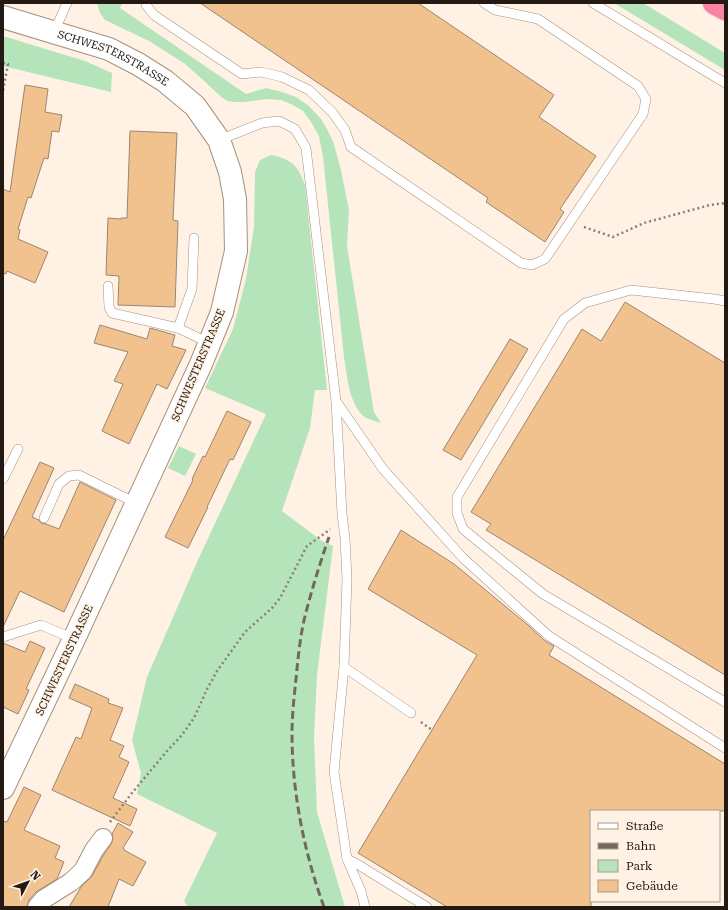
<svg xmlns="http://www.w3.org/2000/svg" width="728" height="910" font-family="'Roboto Serif',serif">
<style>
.green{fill:#b5e4bb}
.building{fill:#f2c28e;stroke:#998673}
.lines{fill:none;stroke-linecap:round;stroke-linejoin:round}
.service-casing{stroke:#a5927e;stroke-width:10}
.minor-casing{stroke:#a5927e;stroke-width:20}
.tertiary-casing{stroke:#a5927e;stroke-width:24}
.motorway-casing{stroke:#d7d6d5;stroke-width:24}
.path{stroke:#897f75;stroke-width:2.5;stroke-dasharray:2 3;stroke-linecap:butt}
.service{stroke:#fff;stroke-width:9}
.minor{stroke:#fff;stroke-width:18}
.tertiary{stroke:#fff;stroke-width:22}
.motorway{stroke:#fb82a5;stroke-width:22}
.rail{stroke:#72685f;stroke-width:3;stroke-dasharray:8 4;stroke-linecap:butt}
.labels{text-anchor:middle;stroke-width:3;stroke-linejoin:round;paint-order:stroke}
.street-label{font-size:11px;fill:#221a13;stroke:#fff2e5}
</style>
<rect width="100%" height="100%" fill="#fff2e5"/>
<g class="green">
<path d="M97 3H122L120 8 246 94 266 88 279 91 296 97 309 106 321 119 327 129 333 141 341 170 349 210 347 246 374 412 381 423C376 421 370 420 366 418 349 407 347 375 344 357L323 157 319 136 311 122 303 111 291 104 281 100 267 99 244 102H234L227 101 219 95 202 79 185 64 168 53 149 41 105 20 100 13Z"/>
<polygon points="614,3 643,3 725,53 725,70"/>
<polygon points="3,36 85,61 112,73 111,92 3,66"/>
<path d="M271 155C291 159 298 165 305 185L327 390H315L310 428 282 511 322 541 333 546 317 675 314 737 317 812 345 907H188L184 901 217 833 137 794 141 773 132 740 147 677 197 562 266 414 205 388 233 329 246 279 254 227 255 172 260 160Z"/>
<polygon points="179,446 196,454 185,476 168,468"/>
</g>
<g class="building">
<polygon points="200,3 418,3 554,95 539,117 596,156 560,209 564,212 545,242 486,202 488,198"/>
<polygon points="25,85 48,89 45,112 62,115 59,132 52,131 48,159 44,158 31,198 28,197 18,229 20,230 18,239 48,252 35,283 7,271 6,274 3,273 3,189 10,192"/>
<polygon points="130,131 177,133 173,220 178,221 175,307 118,305 119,276 106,275 108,218 121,219 121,218 127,218"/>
<polygon points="625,302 725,363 725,675 486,530 491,524 471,512 582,329 601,341"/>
<polygon points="100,325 147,339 150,328 175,335 172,346 186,350 167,389 157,384 129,444 102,431 123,384 114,381 128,352 94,343"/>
<polygon points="510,339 528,349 461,460 443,450"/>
<polygon points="227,411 251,422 233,460 230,459 207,507 208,507 188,548 165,537 193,480 192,479 203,456 205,457"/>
<polygon points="40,462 54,468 32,517 39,520 41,523 46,524 59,529 80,482 116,500 64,612 20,591 3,627 3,540"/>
<polygon points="401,530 454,564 528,625 545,641 554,646 549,655 725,764 725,811 591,811 591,907 447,907 358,853 477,655 368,589"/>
<polygon points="30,641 45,648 26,689 29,690 18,714 3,707 3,643 25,652"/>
<polygon points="75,684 109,699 108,703 123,708 110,740 124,746 119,757 129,762 113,798 137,809 130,826 52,790 76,737 81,739 92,708 69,698"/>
<polygon points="24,787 41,795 24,830 60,846 55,858 64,862 57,879 36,892 29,900 27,907 3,907 3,821 7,822"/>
<polygon points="118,823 133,832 123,848 124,849 124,850 146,862 133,886 119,879 108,907 69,907 81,887 92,876 103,856 111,844 113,839 112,834"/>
</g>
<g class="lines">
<g class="service-casing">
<g id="service">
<polyline points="146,3 146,5 154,15 242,74 261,72 282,77 309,90 332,112 345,130 351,147 521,263 532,265 545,259 643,114 646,99 638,86 538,19 495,10 484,3"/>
<polyline points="593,3 725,83"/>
<polyline points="54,32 67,3"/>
<polyline points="219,140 262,123 279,121 295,129 306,148 336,401 342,514 345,538 347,579 344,667 334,772 347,859 361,891 365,907"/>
<polyline points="108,286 109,307 112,313 178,328 209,343"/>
<polyline points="725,301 714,299 631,290 585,303 564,319 457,497 457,513 463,529 543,594 725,702"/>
<polyline points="178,328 192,289 194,238"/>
<polyline points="336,401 383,469 463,558 549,636 725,748"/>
<polyline points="3,479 18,449"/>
<polyline points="44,518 59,484 69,476 79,475 136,503"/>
<polyline points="3,637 41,625 74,639"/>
<polyline points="344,667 411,713"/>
<polyline points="347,859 357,864 427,907"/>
</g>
</g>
<g class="minor-casing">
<polyline id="minor" points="37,907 44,899 71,882 83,871 94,850 103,838"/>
</g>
<g class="tertiary-casing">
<g id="tertiary">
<path id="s1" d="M3 17 109 49 138 64 165 81 195 106 219 140 230 172 235 199 236 251 222 312 201 364 74 639 3 788"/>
</g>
</g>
<g class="motorway-casing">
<polyline id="motorway" points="714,3 725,9"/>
</g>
<g class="path">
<polyline points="3,63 8,64 3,91"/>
<polyline points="584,227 613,237 644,223 710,205 725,203"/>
<polyline points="421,722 432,730"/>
<polyline points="110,822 132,793 167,751 182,735 194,718 200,705 206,691 217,671 245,632 272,608 280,598 307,546 328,531 330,529"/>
</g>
<use href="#service" class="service"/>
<use href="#minor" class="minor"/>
<use href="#tertiary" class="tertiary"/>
<use href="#motorway" class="motorway"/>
<path class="rail" d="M324 907C304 852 292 792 292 734 292 716 294 697 296 679 298 658 300 637 305 616 312 589 320 563 329 537"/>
</g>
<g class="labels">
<g class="street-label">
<text dy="4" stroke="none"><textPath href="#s1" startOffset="118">SCHWESTERSTRASSE</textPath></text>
<text transform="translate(198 365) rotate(-67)" y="4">SCHWESTERSTRASSE</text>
<text transform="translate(64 660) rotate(-65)" y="4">SCHWESTERSTRASSE</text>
</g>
</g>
<rect width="728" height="910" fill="none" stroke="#221a13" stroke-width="8"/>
<rect x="590" y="810" width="130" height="92" fill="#fff2e5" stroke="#a79c91"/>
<rect x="598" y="823" width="20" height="6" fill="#ffffff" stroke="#a79c91"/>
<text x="626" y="830" font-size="12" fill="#221a13">Straße</text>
<rect x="598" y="843" width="20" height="6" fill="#72685f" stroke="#a79c91"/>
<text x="626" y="850" font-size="12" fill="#221a13">Bahn</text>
<rect x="598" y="860" width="20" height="12" fill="#b5e4bb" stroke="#a79c91"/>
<text x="626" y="870" font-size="12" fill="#221a13">Park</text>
<rect x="598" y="880" width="20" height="12" fill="#f2c28e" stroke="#a79c91"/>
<text x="626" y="890" font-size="12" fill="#221a13">Gebäude</text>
<g transform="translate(28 882) rotate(49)" stroke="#fff2e5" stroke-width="3" paint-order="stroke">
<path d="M0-3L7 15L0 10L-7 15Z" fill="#221a13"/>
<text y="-6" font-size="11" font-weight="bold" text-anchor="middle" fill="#221a13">N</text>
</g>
</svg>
